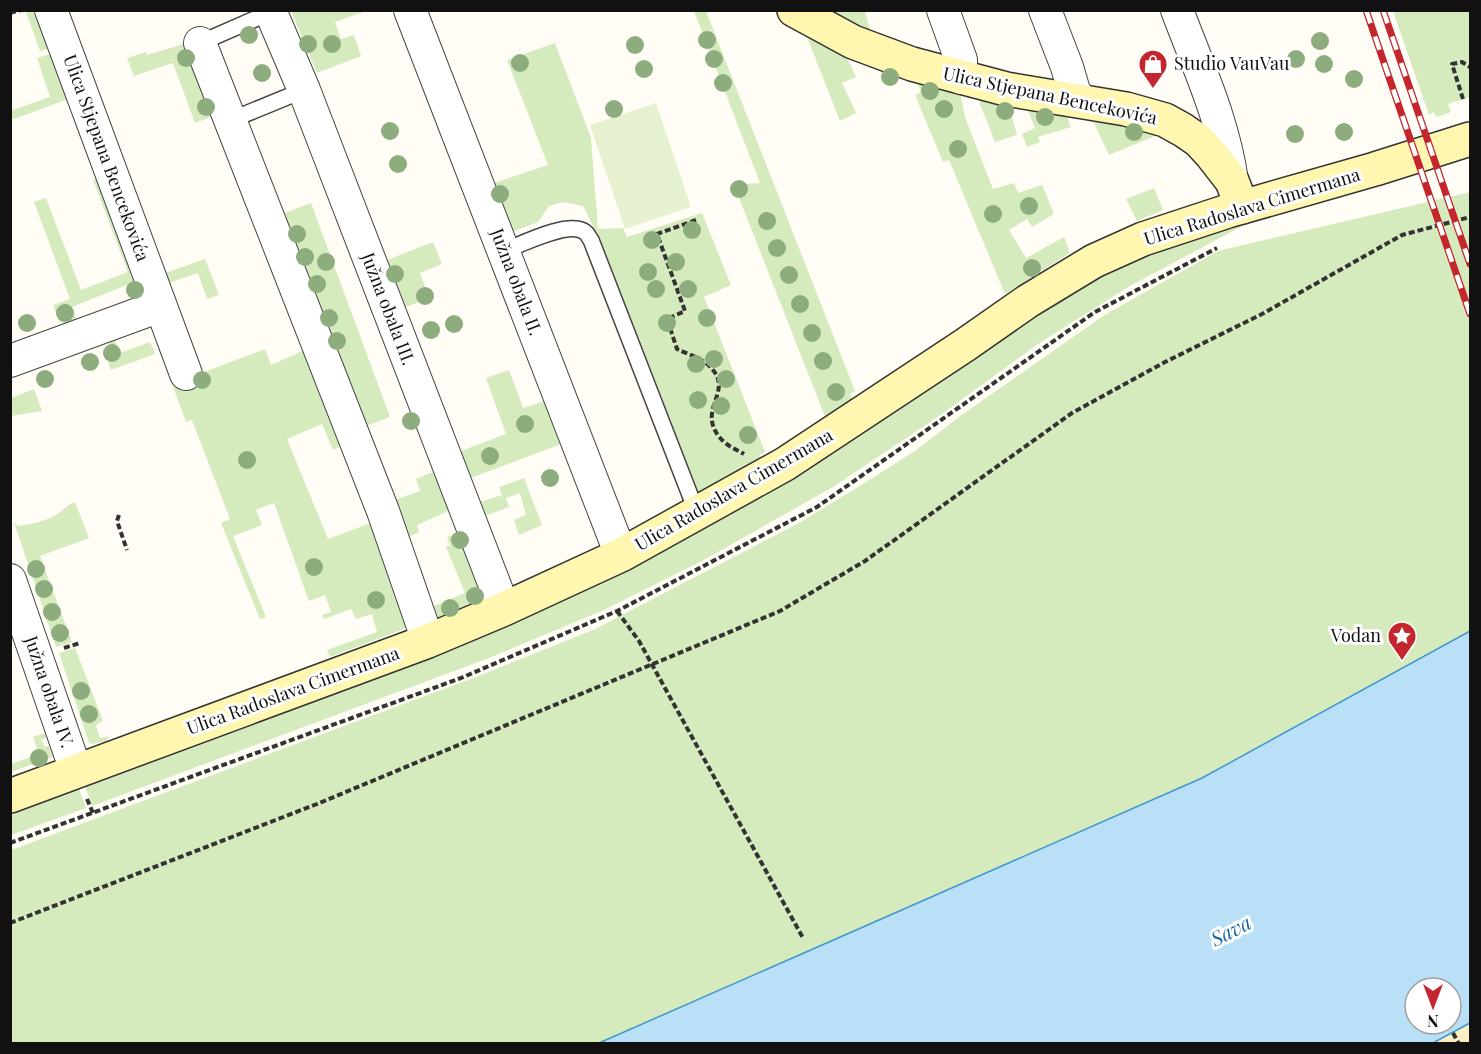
<svg xmlns="http://www.w3.org/2000/svg" width="1481" height="1054" font-family="'Playfair Display',serif">
<style>
.green{fill:#d5ebbd}
.sand{fill:#fbeec1}
.pitch{fill:#e6f2cf}
.water{fill:#b9e0f7;stroke:#3f96cf;stroke-width:1.5;fill-rule:evenodd}
.lines{fill:none;stroke-linecap:round;stroke-linejoin:round}
.lane-casing{stroke:#444;stroke-width:18}
.street-casing{stroke:#444;stroke-width:34}
.secondary-casing{stroke:#333;stroke-width:36}
.path{stroke:#333;stroke-width:4;stroke-dasharray:6 3;stroke-linecap:butt}
.lane{stroke:#fff;stroke-width:15}
.street{stroke:#fff;stroke-width:32}
.secondary{stroke:#fff6b0;stroke-width:33}
.rail-casing{stroke:#c4262e;stroke-width:7}
.rail{stroke:#fff;stroke-width:4.5;stroke-dasharray:14;stroke-linecap:butt}
.tree{fill:#8dad7f}
.labels{text-anchor:middle;stroke-width:6;stroke-linejoin:round;paint-order:stroke}
.poi-label{font-size:18px;fill:#111;stroke:#fff;text-anchor:start}
.street-label{font-size:18px;fill:#111;stroke:#fff}
.water-label{font-size:20px;font-style:italic;fill:#1768a6;stroke:#fff}
</style>
<rect width="100%" height="100%" fill="#fffdf5"/>
<g class="green">
<polygon points="30,11 38,11 51,48 40,51 26,12"/>
<polygon points="291,11 366,11 335,22 341,39 354,35 361,56 317,73"/>
<polygon points="694,11 706,11 855,391 850,394 853,401 826,419 734,185 760,183"/>
<polygon points="824,11 865,11 871,33"/>
<polygon points="1393,11 1470,11 1470,97 1448,104 1451,112 1436,117 1434,112 1429,115"/>
<polygon points="807,37 843,49 856,77 842,83 856,113 840,121"/>
<polygon points="187,43 216,115 195,123 173,63 134,76 127,58 146,52 147,55"/>
<polygon points="555,43 591,138 598,229 623,228 627,237 702,213 731,285 704,297 765,452 759,455 760,459 698,492 638,336 594,228 583,206 563,202 549,206 538,222 512,232 491,184 548,165 507,60"/>
<polygon points="53,53 68,99 11,120 10,111 50,97 37,58"/>
<polygon points="916,79 960,92 965,117 993,189 1014,183 1018,193 1042,185 1054,214 1032,227 1027,219 1009,230 1026,258 1064,237 1070,253 1005,294 949,160 943,162 915,95 921,92"/>
<polygon points="980,97 1008,103 1017,135 995,142 980,104"/>
<polygon points="1027,108 1064,110 1071,127 1038,137 1040,142 1027,147 1022,134 1035,128"/>
<polygon points="1090,114 1165,132 1109,155"/>
<polygon points="99,178 140,287 139,296 134,302 127,285 72,307 78,324 72,327 59,321 53,305 70,299 34,202 46,198 81,290 128,272 93,180"/>
<polygon points="1369,185 1248,223 1130,286 1038,344 939,416 833,487 700,562 604,610 489,658 92,806 85,786 99,782 98,777 397,666 1127,257"/>
<polygon points="1154,188 1163,210 1137,221 1126,199"/>
<polygon points="1470,192 1470,631 1202,778 599,1043 11,1044 11,850 468,680 593,630 799,523 866,482 915,451 959,417 1103,316 1218,251"/>
<polygon points="311,203 390,417 366,426 285,224 288,223 285,213"/>
<polygon points="433,242 442,264 420,273 429,298 401,309 382,262"/>
<polygon points="205,259 219,295 207,299 198,273 169,283 165,273"/>
<polygon points="115,340 120,353 150,342 155,354 111,370 105,353 110,342"/>
<polygon points="265,349 271,365 307,349 344,445 333,450 322,424 287,439 328,539 376,521 412,626 330,657 327,650 377,632 372,614 356,619 351,609 324,619 322,615 331,612 325,595 309,601 274,503 256,510 262,525 233,536 266,617 260,619 221,523 230,519 192,420 186,422 172,384"/>
<polygon points="509,370 523,408 545,401 561,444 471,478 461,451 506,434 486,378"/>
<polygon points="34,389 42,411 11,416 11,398"/>
<polygon points="440,469 455,508 417,525 419,532 402,540 389,502 420,491 416,479"/>
<polygon points="524,478 542,525 519,535 514,520 526,515 520,493 506,498 509,507 485,516 480,502 502,495 499,487"/>
<path d="M75 502 89 538 40 556 72 642 56 647 14 522 18 526C33 524 47 521 59 513 65 509 68 504 75 502Z"/>
<polygon points="463,531 483,590 472,603 434,619 429,608 465,593 446,547 450,545 447,537"/>
<polygon points="75,648 103,721 96,725 100,738 110,736 106,741 93,744 89,743 59,653"/>
<polygon points="45,733 46,738 41,740 45,747 49,746 53,757 11,772 11,764 39,754 33,737"/>
<polygon points="79,789 86,808 11,835 11,809"/>
</g>
<polygon class="sand" points="1470,1023 1470,1043 1433,1044"/>
<polygon class="pitch" points="656,103 691,207 625,229 590,125"/>
<path class="water" d="M1470 631V1023L1433 1043H599L1202 778ZM1415 988H1451V1024H1415Z"/>
<g class="lines">
<g class="lane-casing">
<g id="lane">
<polyline points="200,43 271,12"/>
<polyline points="231,120 304,90"/>
<path d="M504 251C522 244 569 220 585 232 588 234 589 238 591 240L697 513"/>
</g>
</g>
<g class="street-casing">
<g id="street">
<polyline points="51,10 186,374"/>
<polyline points="270,10 304,90 504,609"/>
<polyline points="410,10 621,555"/>
<polyline points="943,10 961,60 961,78"/>
<polyline points="1045,10 1067,67 1074,91 1081,101"/>
<path d="M1177 10C1198 66 1224 122 1232 181"/>
<polyline points="200,43 383,511 428,641"/>
<polyline points="10,361 160,306"/>
<polyline points="10,580 76,771"/>
</g>
</g>
<g class="secondary-casing">
<g id="secondary">
<polyline points="794,10 853,42 912,64 1006,89 1126,109 1165,120 1183,130 1199,141 1211,154 1232,181 1242,207"/>
<polyline points="10,796 428,641 504,609 621,555 785,464 965,345 1028,301 1094,261 1143,239 1228,211 1375,169 1470,139"/>
</g>
</g>
<g class="path">
<polyline points="10,13 21,10"/>
<polyline points="1463,99 1452,64 1462,62 1470,67"/>
<path d="M696 220 657 234 685 311 667 319 677 349C689 355 705 359 713 370 733 394 693 412 724 442 730 447 737 450 744 454"/>
<polyline points="119,515 117,521 127,550"/>
<polyline points="617,611 639,641 803,938"/>
<polyline points="64,648 80,643"/>
<polyline points="87,799 93,813"/>
<polyline points="10,843 461,678 617,611 817,507 1095,312 1217,248"/>
<polyline points="10,923 317,804 780,611 865,561 1072,413 1165,362 1262,314 1402,235 1470,217"/>
<polyline points="1453,1033 1459,1044"/>
</g>
<use href="#lane" class="lane"/>
<use href="#street" class="street"/>
<use href="#secondary" class="secondary"/>
<g class="rail-casing">
<g id="rail">
<polyline points="1366,10 1470,314"/>
<polyline points="1383,10 1470,264"/>
</g>
</g>
<use href="#rail" class="rail"/>
</g>
<g class="tree">
<circle cx="249" cy="35" r="9"/>
<circle cx="707" cy="40" r="9"/>
<circle cx="1320" cy="41" r="9"/>
<circle cx="308" cy="44" r="9"/>
<circle cx="332" cy="44" r="9"/>
<circle cx="635" cy="45" r="9"/>
<circle cx="186" cy="58" r="9"/>
<circle cx="714" cy="59" r="9"/>
<circle cx="1296" cy="59" r="9"/>
<circle cx="520" cy="63" r="9"/>
<circle cx="1324" cy="64" r="9"/>
<circle cx="644" cy="69" r="9"/>
<circle cx="262" cy="73" r="9"/>
<circle cx="890" cy="77" r="9"/>
<circle cx="1354" cy="79" r="9"/>
<circle cx="723" cy="83" r="9"/>
<circle cx="930" cy="91" r="9"/>
<circle cx="206" cy="107" r="9"/>
<circle cx="614" cy="109" r="9"/>
<circle cx="944" cy="109" r="9"/>
<circle cx="1005" cy="111" r="9"/>
<circle cx="1045" cy="117" r="9"/>
<circle cx="390" cy="131" r="9"/>
<circle cx="1134" cy="132" r="9"/>
<circle cx="1344" cy="132" r="9"/>
<circle cx="1295" cy="134" r="9"/>
<circle cx="958" cy="149" r="9"/>
<circle cx="398" cy="164" r="9"/>
<circle cx="739" cy="189" r="9"/>
<circle cx="500" cy="194" r="9"/>
<circle cx="1029" cy="206" r="9"/>
<circle cx="993" cy="214" r="9"/>
<circle cx="767" cy="221" r="9"/>
<circle cx="692" cy="230" r="9"/>
<circle cx="297" cy="234" r="9"/>
<circle cx="652" cy="240" r="9"/>
<circle cx="777" cy="248" r="9"/>
<circle cx="305" cy="257" r="9"/>
<circle cx="326" cy="262" r="9"/>
<circle cx="676" cy="262" r="9"/>
<circle cx="1032" cy="268" r="9"/>
<circle cx="648" cy="272" r="9"/>
<circle cx="395" cy="274" r="9"/>
<circle cx="789" cy="275" r="9"/>
<circle cx="317" cy="284" r="9"/>
<circle cx="656" cy="289" r="9"/>
<circle cx="688" cy="289" r="9"/>
<circle cx="135" cy="290" r="9"/>
<circle cx="425" cy="296" r="9"/>
<circle cx="800" cy="304" r="9"/>
<circle cx="65" cy="313" r="9"/>
<circle cx="329" cy="318" r="9"/>
<circle cx="707" cy="318" r="9"/>
<circle cx="27" cy="323" r="9"/>
<circle cx="667" cy="323" r="9"/>
<circle cx="454" cy="324" r="9"/>
<circle cx="431" cy="330" r="9"/>
<circle cx="812" cy="333" r="9"/>
<circle cx="337" cy="341" r="9"/>
<circle cx="112" cy="353" r="9"/>
<circle cx="714" cy="359" r="9"/>
<circle cx="823" cy="361" r="9"/>
<circle cx="90" cy="362" r="9"/>
<circle cx="696" cy="364" r="9"/>
<circle cx="45" cy="379" r="9"/>
<circle cx="726" cy="379" r="9"/>
<circle cx="202" cy="380" r="9"/>
<circle cx="836" cy="392" r="9"/>
<circle cx="698" cy="400" r="9"/>
<circle cx="721" cy="406" r="9"/>
<circle cx="411" cy="421" r="9"/>
<circle cx="525" cy="424" r="9"/>
<circle cx="748" cy="435" r="9"/>
<circle cx="490" cy="456" r="9"/>
<circle cx="247" cy="460" r="9"/>
<circle cx="550" cy="478" r="9"/>
<circle cx="460" cy="540" r="9"/>
<circle cx="314" cy="567" r="9"/>
<circle cx="36" cy="569" r="9"/>
<circle cx="44" cy="589" r="9"/>
<circle cx="475" cy="596" r="9"/>
<circle cx="376" cy="600" r="9"/>
<circle cx="450" cy="608" r="9"/>
<circle cx="52" cy="612" r="9"/>
<circle cx="60" cy="633" r="9"/>
<circle cx="81" cy="691" r="9"/>
<circle cx="89" cy="714" r="9"/>
<circle cx="39" cy="758" r="9"/>
</g>
<defs>
<g id="shop-pin" transform="scale(1.5)"><path d="M0 17L-7.5 6A9.5 9.5 0 1 1 7.5 6Z" fill="#c4262e" stroke="#fff"/><path d="M-5-2.5h2.3a2.7 3.5 0 0 1 5.4 0H5L5.5 6h-11ZM-1.5-2.5h3a1.5 2.3 0 0 0-3 0Z" fill="#fff"/></g>
<g id="sight-pin" transform="scale(1.5)"><path d="M0 17L-7.5 6A9.5 9.5 0 1 1 7.5 6Z" fill="#c4262e" stroke="#fff"/><path d="M0-6L1.8-2.2L6-1.7L2.9 1.2L3.7 5.4L0 3.3L-3.7 5.4L-2.9 1.2L-6-1.7L-1.8-2.2Z" fill="#fff"/></g>
</defs>
<g fill-rule="evenodd">
<use href="#shop-pin" x="1153" y="64"/>
<use href="#sight-pin" x="1402" y="636"/>
</g>
<g class="labels">
<g class="poi-label">
<text x="1174" y="70">Studio VauVau</text>
<text x="1381" y="642" text-anchor="end">Vodan</text>
</g>
<g class="street-label">
<text transform="translate(1050 96) rotate(12)" y="6">Ulica Stjepana Bencekovića</text>
<text transform="translate(106 158) rotate(70)" y="6">Ulica Stjepana Bencekovića</text>
<text transform="translate(1252 207) rotate(-17)" y="6">Ulica Radoslava Cimermana</text>
<text transform="translate(516 282) rotate(69)" y="6">Južna obala II.</text>
<text transform="translate(388 309) rotate(69)" y="6">Južna obala III.</text>
<text transform="translate(734 490) rotate(-30)" y="6">Ulica Radoslava Cimermana</text>
<text transform="translate(293 691) rotate(-20)" y="6">Ulica Radoslava Cimermana</text>
<text transform="translate(49 692) rotate(71)" y="6">Južna obala IV.</text>
</g>
<g class="water-label">
<text transform="translate(1231 931) rotate(-27)" y="7">Sava</text>
</g>
</g>
<rect width="1481" height="1054" fill="none" stroke="#111111" stroke-width="24"/>
<g transform="translate(1433 1006) rotate(180)"><circle r="28" fill="#ffffff" stroke="#a0a0a0" stroke-width="1.5"/>
<path d="M0-4.5L10 22L0 15L-10 22Z" fill="#c4262e"/>
<text y="-9" font-size="16" font-weight="bold" text-anchor="middle" fill="#111111">N</text>
</g>
</svg>
